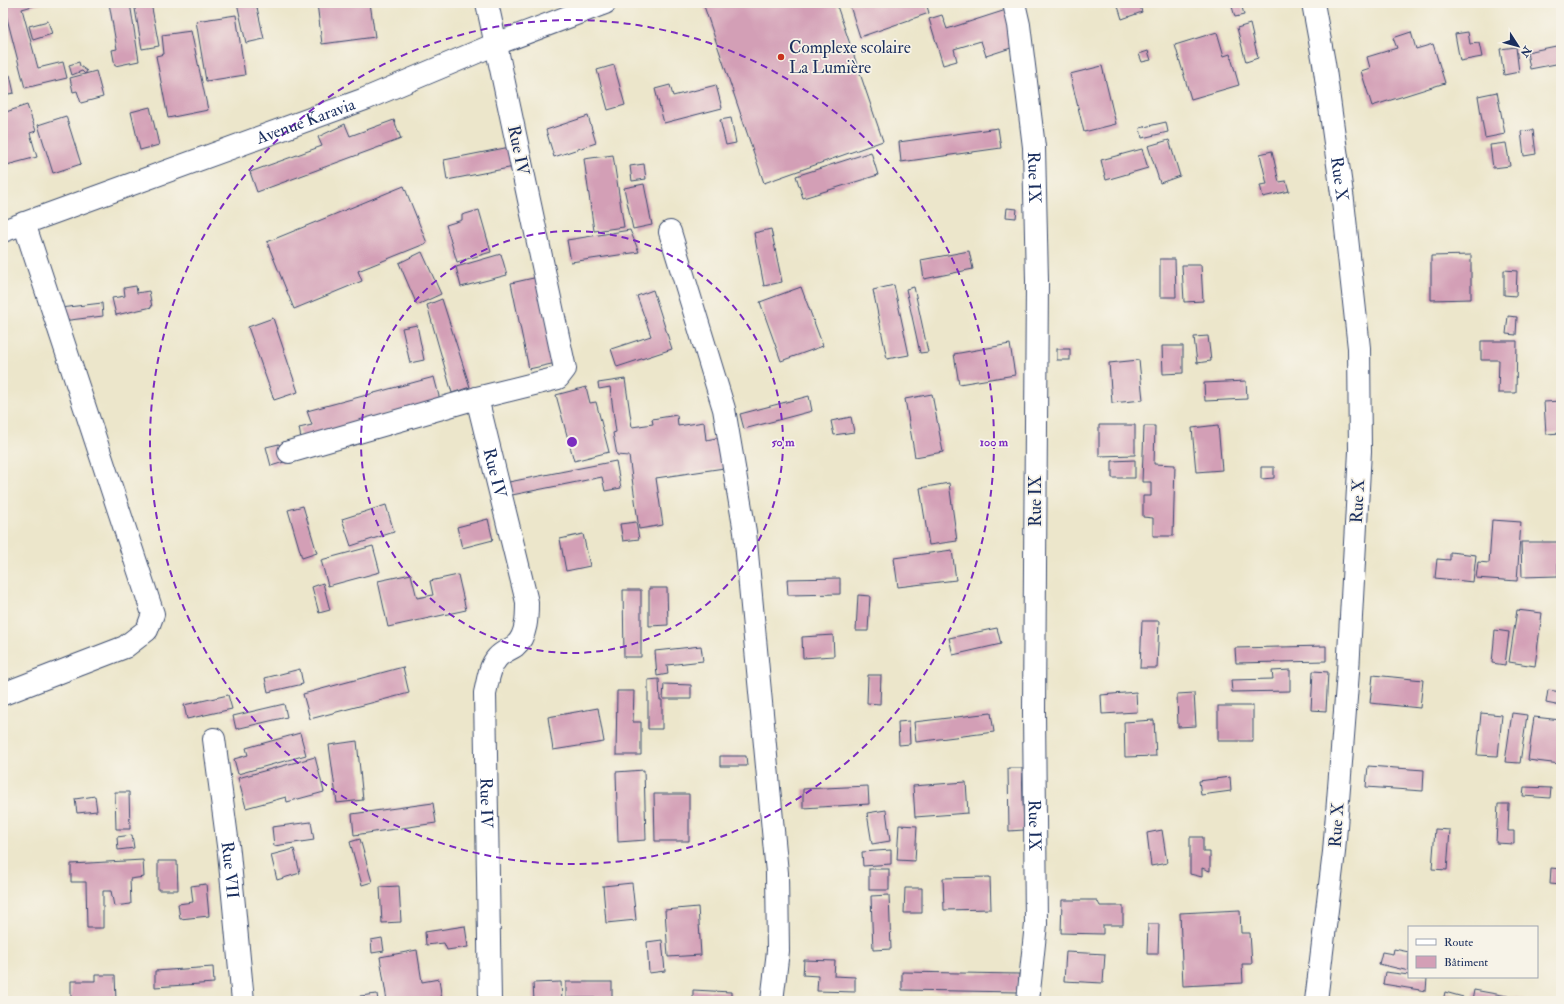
<svg xmlns="http://www.w3.org/2000/svg" width="1564" height="1004" font-family="'IM FELL Double Pica',serif">
<style>
.building{fill:#d39fb6}
.lines{fill:none;stroke-linecap:round;stroke-linejoin:round}
.street-casing{stroke:#3a4a6e;stroke-width:24}
.secondary-casing{stroke:#3a4a6e;stroke-width:24}
.street{stroke:#fff;stroke-width:22}
.secondary{stroke:#fff;stroke-width:22}
.ring{fill:none;stroke:#7b2cbf;stroke-width:2;stroke-dasharray:7 5}
.poi-dot{fill:#c8321e;stroke:#f7f3e8;stroke-width:1.5}
.labels{text-anchor:middle;stroke-width:3.5;stroke-linejoin:round;paint-order:stroke}
.poi-label{font-size:17px;fill:#1b2f5e;stroke:#f7f3e8;text-anchor:start}
.street-label{font-size:17px;fill:#1b2f5e;stroke:#f7f3e8}
.centre{fill:#7b2cbf;stroke:#f7f3e8;stroke-width:2}
.ring-label{font-size:12px;text-anchor:middle;font-weight:bold;fill:#7b2cbf;stroke:#f7f3e8;stroke-width:3.5;stroke-linejoin:round;paint-order:stroke}
</style>
<rect width="100%" height="100%" fill="#f7f3e8"/>
<filter id="ink" filterUnits="userSpaceOnUse"><feTurbulence type="fractalNoise" baseFrequency=".025" numOctaves="2"/><feDisplacementMap in="SourceGraphic" scale="8" xChannelSelector="R" yChannelSelector="G"/><feConvolveMatrix kernelMatrix="1 2 1 2 8 2 1 2 1" color-interpolation-filters="sRGB"/></filter>
<filter id="wash" filterUnits="userSpaceOnUse"><feTurbulence type="fractalNoise" baseFrequency=".012" numOctaves="4" result="noise"/><feDisplacementMap in="SourceGraphic" scale="16" xChannelSelector="R" yChannelSelector="G"/><feGaussianBlur stdDeviation="0.9" result="paint"/><feColorMatrix in="noise" values="0 0 0 0 0 0 0 0 0 0 0 0 0 0 0 0 0 1.4 0 .05"/><feComposite in="paint" operator="in"/></filter>
<g filter="url(#wash)">
<rect width="100%" height="100%" fill="#ece6cb"/>
<g id="blocks">
<g class="building">
<polygon points="3,3 43,3 22,9 38,68 63,62 67,78 25,88"/>
<polygon points="109,3 130,3 139,61 115,66 112,50 117,49"/>
<polygon points="134,3 151,3 159,46 142,49"/>
<polygon points="237,3 256,3 264,39 246,43"/>
<polygon points="317,3 370,3 375,37 322,44"/>
<polygon points="703,3 836,3 883,141 764,183"/>
<polygon points="849,3 926,3 929,13 860,37"/>
<polygon points="1117,3 1139,3 1142,12 1122,19"/>
<polygon points="1231,3 1241,3 1244,15 1235,17"/>
<polygon points="1006,10 1017,46 986,56 981,41 954,49 957,61 943,65 929,19 942,15 947,29"/>
<polygon points="236,15 245,75 206,81 196,21"/>
<polygon points="48,21 52,34 33,40 29,26"/>
<polygon points="1250,24 1258,58 1246,62 1237,28"/>
<polygon points="191,31 208,110 168,118 156,56 164,54 162,35"/>
<polygon points="1217,32 1224,56 1230,54 1239,85 1191,99 1175,45"/>
<polygon points="1411,32 1416,49 1433,44 1445,83 1372,106 1361,71 1370,68 1367,57 1397,48 1393,38"/>
<polygon points="1468,32 1470,44 1479,43 1482,57 1460,61 1455,34"/>
<polygon points="1561,45 1561,63 1530,69 1527,52"/>
<polygon points="1516,47 1519,72 1504,75 1500,49"/>
<polygon points="1148,51 1151,60 1142,62 1139,54"/>
<polygon points="79,62 80,66 87,71 85,74 82,71 72,75 69,65"/>
<polygon points="614,65 625,105 608,110 597,70"/>
<polygon points="1102,66 1116,124 1084,132 1070,74"/>
<polygon points="96,71 103,97 81,103 77,91 73,92 70,78"/>
<polygon points="10,75 14,93 3,95 3,76"/>
<polygon points="670,85 673,96 716,85 722,108 664,123 655,89"/>
<polygon points="1497,92 1505,134 1485,138 1478,96"/>
<polygon points="27,105 36,131 30,133 37,157 3,166 3,113"/>
<polygon points="150,107 159,145 140,150 131,112"/>
<polygon points="66,116 81,164 53,173 38,125"/>
<polygon points="588,116 596,143 554,157 546,130"/>
<polygon points="731,118 736,143 726,145 720,120"/>
<polygon points="394,120 401,139 257,192 250,172 322,146 318,137 345,124 350,136"/>
<polygon points="1166,122 1168,132 1142,138 1140,128"/>
<polygon points="998,128 1001,148 901,162 899,142"/>
<polygon points="1533,130 1536,154 1524,156 1521,131"/>
<polygon points="1169,140 1180,176 1160,183 1148,146"/>
<polygon points="1506,143 1510,166 1493,168 1490,145"/>
<polygon points="510,147 514,167 447,180 444,160"/>
<polygon points="1142,149 1148,168 1106,180 1101,160"/>
<polygon points="1272,151 1279,182 1286,181 1289,191 1263,197 1260,185 1267,184 1260,154"/>
<polygon points="871,152 878,175 803,198 796,176"/>
<polygon points="613,155 624,227 594,231 584,159"/>
<polygon points="644,164 646,179 632,181 630,166"/>
<polygon points="644,184 652,225 633,229 624,188"/>
<polygon points="404,186 427,243 358,271 362,281 294,309 267,242"/>
<polygon points="1007,208 1017,209 1016,218 1006,217"/>
<polygon points="479,210 491,252 457,262 446,225 462,220 462,215"/>
<polygon points="771,229 782,282 764,286 754,233"/>
<polygon points="630,230 639,252 571,262 567,240"/>
<polygon points="969,251 973,269 924,279 921,260"/>
<polygon points="422,252 441,294 417,305 399,263"/>
<polygon points="501,254 507,275 461,287 456,267"/>
<polygon points="1471,255 1471,299 1431,300 1431,256"/>
<polygon points="1160,259 1175,259 1176,297 1160,297"/>
<polygon points="1182,265 1201,265 1203,301 1184,302"/>
<polygon points="1504,270 1517,271 1516,296 1504,295"/>
<polygon points="538,277 556,363 529,369 511,283"/>
<polygon points="894,285 909,355 887,359 873,290"/>
<polygon points="136,286 137,293 149,291 152,307 116,315 112,298 125,296 124,288"/>
<polygon points="801,287 823,346 781,361 760,302"/>
<polygon points="914,287 928,352 920,353 906,289"/>
<polygon points="653,290 672,349 617,367 611,349 651,336 637,296"/>
<polygon points="442,299 470,387 452,393 427,305"/>
<polygon points="102,303 103,316 62,321 60,308"/>
<polygon points="1508,316 1517,317 1516,335 1506,334"/>
<polygon points="273,318 298,392 274,400 248,327"/>
<polygon points="417,325 424,360 410,363 402,328"/>
<polygon points="1208,336 1211,361 1197,363 1194,337"/>
<polygon points="1481,341 1517,341 1516,393 1498,393 1499,360 1481,360"/>
<polygon points="1010,344 1015,375 959,384 954,354"/>
<polygon points="1162,346 1183,346 1183,373 1163,374"/>
<rect x="1057" y="349" width="13" height="11"/>
<polygon points="1139,360 1143,400 1112,403 1109,363"/>
<polygon points="434,377 440,400 301,438 299,428 312,425 307,411"/>
<polygon points="625,379 632,427 653,424 652,419 677,415 678,426 704,422 706,440 727,436 731,467 656,478 663,525 639,529 629,456 617,455 613,433 616,432 610,387 599,389 598,383"/>
<polygon points="1246,381 1247,399 1205,401 1204,383"/>
<polygon points="586,387 590,403 596,402 609,452 574,461 556,395"/>
<polygon points="932,394 943,452 915,457 905,399"/>
<polygon points="809,396 812,411 744,429 740,414"/>
<polygon points="1561,401 1561,433 1546,434 1544,402"/>
<polygon points="851,417 854,432 834,435 831,421"/>
<polygon points="1099,425 1135,425 1135,455 1099,456"/>
<polygon points="1218,425 1222,470 1196,472 1192,428"/>
<polygon points="1144,426 1155,426 1154,464 1175,465 1173,536 1153,536 1153,518 1143,517 1143,496 1151,496 1151,482 1142,482"/>
<polygon points="279,444 284,462 271,466 266,447"/>
<polygon points="1135,460 1135,478 1112,478 1112,461"/>
<polygon points="616,461 621,488 605,491 602,477 512,495 509,482"/>
<polygon points="1261,467 1274,467 1274,478 1261,479"/>
<polygon points="949,483 957,541 929,545 920,488"/>
<polygon points="386,505 394,532 351,546 342,519"/>
<polygon points="303,506 317,553 302,558 288,510"/>
<polygon points="488,519 493,540 462,548 457,527"/>
<polygon points="1492,520 1521,522 1517,581 1476,578 1478,562 1489,563"/>
<polygon points="636,522 639,539 623,541 620,524"/>
<polygon points="583,534 590,566 566,571 560,539"/>
<polygon points="1521,542 1558,542 1558,576 1522,577"/>
<polygon points="373,546 380,572 328,586 321,560"/>
<polygon points="952,550 956,580 898,587 894,558"/>
<polygon points="1450,552 1476,555 1473,582 1435,578 1437,559 1450,560"/>
<polygon points="411,574 417,598 433,595 430,581 458,575 466,610 388,627 378,581"/>
<polygon points="840,578 840,594 788,595 787,579"/>
<polygon points="323,583 330,610 319,613 312,587"/>
<polygon points="649,588 667,588 668,625 649,626"/>
<polygon points="623,590 641,590 641,657 624,657"/>
<polygon points="858,595 870,596 868,631 856,631"/>
<polygon points="1517,610 1542,613 1535,666 1509,662"/>
<polygon points="1142,621 1159,621 1157,668 1140,668"/>
<polygon points="997,628 1001,644 953,655 949,638"/>
<polygon points="1495,630 1509,632 1505,665 1492,663"/>
<polygon points="833,635 834,656 803,658 802,637"/>
<polygon points="701,646 703,661 667,665 668,674 657,676 655,651"/>
<polygon points="1326,646 1326,661 1236,663 1235,648"/>
<polygon points="403,667 409,693 310,719 303,694"/>
<polygon points="300,669 303,684 268,692 265,678"/>
<polygon points="1290,670 1290,691 1232,692 1231,680 1273,679 1272,671"/>
<polygon points="1313,671 1328,672 1326,711 1311,710"/>
<polygon points="868,675 881,675 880,704 867,703"/>
<polygon points="1373,675 1423,680 1420,708 1370,703"/>
<polygon points="659,679 660,700 662,700 662,729 648,729 648,680"/>
<polygon points="664,684 691,685 691,699 663,699"/>
<polygon points="1548,690 1561,692 1561,706 1546,703"/>
<polygon points="617,691 634,691 633,722 641,722 641,755 616,755"/>
<polygon points="1136,692 1137,712 1102,714 1101,695"/>
<polygon points="1194,693 1196,726 1178,727 1177,694"/>
<polygon points="228,695 232,709 187,719 184,705"/>
<polygon points="284,704 287,717 236,729 233,716"/>
<rect x="1218" y="706" width="35" height="35"/>
<polygon points="598,708 604,742 553,750 548,717"/>
<polygon points="991,713 994,732 916,742 914,722"/>
<polygon points="1481,713 1502,715 1498,756 1477,755"/>
<polygon points="1512,713 1527,715 1520,763 1505,762"/>
<polygon points="1534,717 1561,720 1560,764 1528,760"/>
<polygon points="1154,720 1156,756 1125,757 1124,722"/>
<polygon points="909,721 910,744 899,745 898,722"/>
<polygon points="300,733 306,755 238,774 234,759 248,755 246,748"/>
<polygon points="357,741 363,800 337,803 329,745"/>
<polygon points="720,756 746,756 747,766 720,766"/>
<polygon points="315,757 324,792 287,802 286,797 246,808 238,778"/>
<polygon points="1368,766 1424,770 1423,791 1366,787"/>
<polygon points="1008,768 1022,768 1024,830 1009,831"/>
<polygon points="644,770 646,840 618,842 616,772"/>
<polygon points="1230,777 1231,791 1201,795 1199,781"/>
<polygon points="966,782 968,813 915,817 913,786"/>
<polygon points="868,786 869,804 803,808 803,789"/>
<polygon points="1524,787 1551,788 1550,798 1523,796"/>
<polygon points="115,792 129,792 130,829 116,829"/>
<polygon points="654,794 689,794 689,841 655,841"/>
<polygon points="95,796 97,811 77,813 75,799"/>
<polygon points="433,803 436,823 354,835 352,814"/>
<polygon points="1498,804 1509,804 1508,831 1514,831 1514,844 1496,843"/>
<polygon points="886,810 890,841 872,844 867,813"/>
<polygon points="311,822 314,840 274,846 272,827"/>
<polygon points="899,825 917,826 915,861 897,860"/>
<polygon points="1435,829 1450,830 1447,870 1432,869"/>
<polygon points="1162,830 1167,863 1151,866 1147,833"/>
<polygon points="132,835 134,848 118,850 117,837"/>
<polygon points="1190,837 1203,837 1203,852 1210,852 1210,871 1202,868 1202,877 1190,874"/>
<polygon points="360,839 372,882 362,885 350,842"/>
<polygon points="294,849 300,873 277,880 271,855"/>
<polygon points="891,850 891,864 863,866 862,852"/>
<polygon points="143,860 144,877 130,879 131,904 114,906 111,891 103,891 103,928 87,928 86,882 71,882 71,864"/>
<polygon points="158,861 177,861 178,890 158,890"/>
<polygon points="1551,868 1561,869 1561,885 1550,884"/>
<rect x="869" y="869" width="20" height="21"/>
<polygon points="990,877 991,909 944,910 943,878"/>
<polygon points="632,883 636,920 606,923 603,886"/>
<polygon points="206,884 209,916 180,919 178,904 193,902 191,886"/>
<polygon points="399,886 401,922 382,923 380,887"/>
<polygon points="905,888 922,888 922,913 904,913"/>
<polygon points="889,895 891,949 873,950 871,896"/>
<polygon points="1062,900 1097,900 1100,906 1123,906 1123,925 1103,925 1103,934 1061,933"/>
<polygon points="698,907 701,955 668,957 665,910"/>
<polygon points="1240,910 1241,933 1250,933 1252,964 1242,964 1243,983 1183,986 1180,913"/>
<polygon points="1148,924 1159,924 1158,954 1147,954"/>
<polygon points="465,926 468,947 447,950 444,943 426,945 425,932"/>
<polygon points="382,938 384,951 372,953 371,940"/>
<polygon points="662,940 665,971 649,973 647,942"/>
<polygon points="1394,949 1409,952 1409,971 1379,964 1382,952 1393,954"/>
<polygon points="417,950 422,982 439,979 442,1001 387,1001 380,957"/>
<polygon points="1066,952 1105,954 1103,983 1064,981"/>
<polygon points="804,960 835,961 834,976 855,977 855,992 817,991 818,976 803,975"/>
<polygon points="213,967 214,983 155,987 155,971"/>
<polygon points="902,972 1019,974 1018,992 902,990"/>
<polygon points="1385,972 1409,975 1409,977 1427,978 1426,991 1383,984"/>
<polygon points="95,975 115,975 116,1001 71,1001 71,981 95,981"/>
<polygon points="561,982 562,1000 534,1001 533,983"/>
<rect x="566" y="982" width="46" height="16"/>
<polygon points="693,990 731,992 731,1001 693,1001"/>
<polygon points="1474,990 1524,999 1523,1001 1472,1001"/>
<polygon points="1445,992 1463,997 1462,1001 1443,1001"/>
<polygon points="377,994 378,1001 361,1001 360,996"/>
</g>
</g>
</g>
<g filter="url(#ink)">
<use href="#blocks" fill-opacity="0" stroke="#3a4a6e" stroke-width="1"/>
<g class="lines">
<g class="street-casing">
<g id="street">
<path id="s1" d="M1014 3 1019 25 1034 147 1037 281 1034 711 1036 924 1028 1001"/>
<path id="s2" d="M1313 3 1324 63 1343 201 1359 348 1360 451 1348 672 1334 852 1316 1001"/>
<polyline points="670,232 724,409 745,532 777,873 778,951 772,1001"/>
<path id="s3" d="M477 398 527 602C527 616 527 636 515 646 509 650 502 652 497 658 489 667 488 681 485 693L490 1001"/>
<polyline points="289,452 477,398 558,378 565,369 487,3"/>
<polyline points="3,694 125,647 147,630 153,614 24,223"/>
<path id="s4" d="M214 739 229 853 243 1001"/>
</g>
</g>
<g class="secondary-casing">
<g id="secondary">
<path id="s5" d="M3 231 365 99 496 44 605 3"/>
</g>
</g>
<use href="#street" class="street"/>
<use href="#secondary" class="secondary"/>
</g>
</g>
<g class="ring">
<circle cx="572" cy="442" r="211"/>
<circle cx="572" cy="442" r="422"/>
</g>
<circle class="poi-dot" cx="781" cy="57" r="4"/>
<g class="labels">
<g class="poi-label">
<text x="789" y="53">Complexe scolaire<tspan x="789" dy="20">La Lumière</tspan></text>
</g>
<g class="street-label">
<text dy="6" stroke="none"><textPath href="#s5" startOffset="322">Avenue Karavia</textPath></text>
<text transform="translate(519 150) rotate(78)" y="6">Rue IV</text>
<text dy="6" stroke="none"><textPath href="#s1" startOffset="176">Rue IX</textPath></text>
<text dy="6" stroke="none"><textPath href="#s2" startOffset="178">Rue X</textPath></text>
<text dy="6" stroke="none"><textPath href="#s3" startOffset="77">Rue IV</textPath></text>
<text transform="translate(1035 501) rotate(-90)" y="6">Rue IX</text>
<text transform="translate(1357 501) rotate(-87)" y="6">Rue X</text>
<text dy="6" stroke="none"><textPath href="#s3" startOffset="426">Rue IV</textPath></text>
<text dy="6" stroke="none"><textPath href="#s1" startOffset="824">Rue IX</textPath></text>
<text transform="translate(1336 825) rotate(-86)" y="6">Rue X</text>
<text dy="6" stroke="none"><textPath href="#s4" startOffset="132">Rue VII</textPath></text>
</g>
</g>
<circle cx="572" cy="442" r="6" class="centre"/>
<g class="ring-label">
<text x="783" y="446">50 m</text>
<text x="994" y="446">100 m</text>
</g>
<rect width="1564" height="1004" fill="none" stroke="#f7f3e8" stroke-width="16"/>
<rect x="1408" y="926" width="130" height="52" fill="#f7f3e8" stroke="#9fa5b1"/>
<rect x="1416" y="939" width="20" height="6" fill="#ffffff" stroke="#9fa5b1"/>
<text x="1444" y="946" font-size="12" fill="#1b2f5e">Route</text>
<rect x="1416" y="956" width="20" height="12" fill="#d39fb6" stroke="#9fa5b1"/>
<text x="1444" y="966" font-size="12" fill="#1b2f5e">Bâtiment</text>
<g transform="translate(1518 46) rotate(126)" stroke="#f7f3e8" stroke-width="3" paint-order="stroke">
<path d="M0-3L7 15L0 10L-7 15Z" fill="#1b2f5e"/>
<text y="-6" font-size="11" font-weight="bold" text-anchor="middle" fill="#1b2f5e">N</text>
</g>
</svg>
